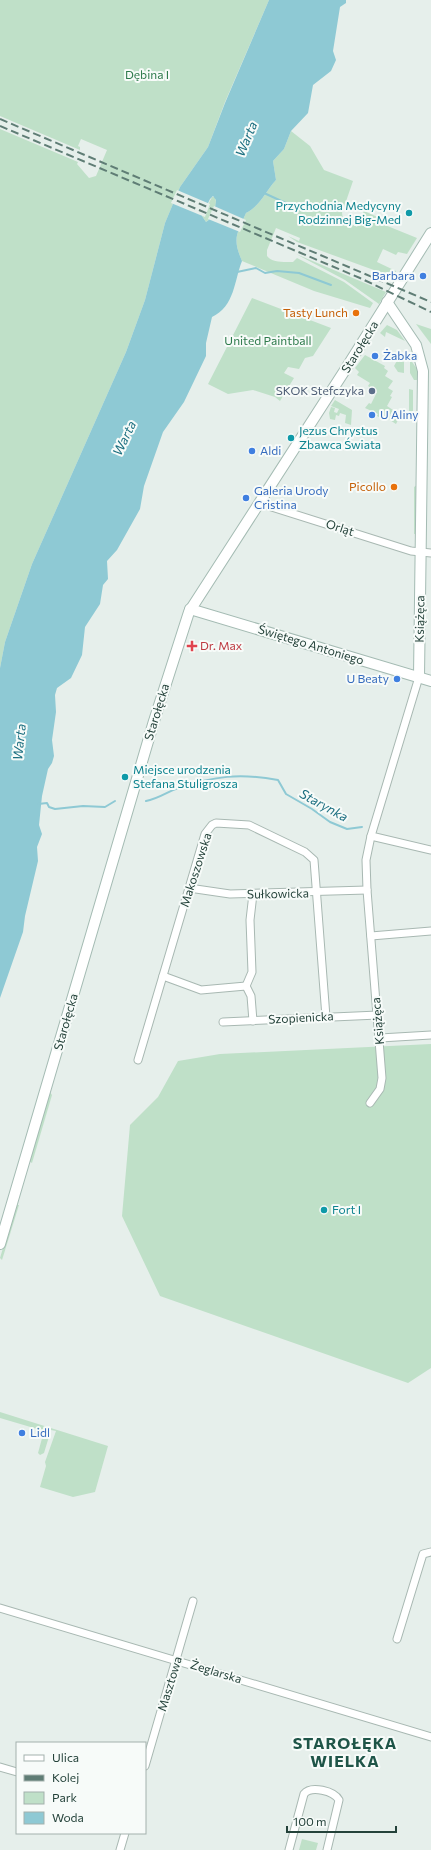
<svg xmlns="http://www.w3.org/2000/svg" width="431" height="1850" font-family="Commissioner,sans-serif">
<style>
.green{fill:#bfe0c8}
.water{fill:#8ec9d4;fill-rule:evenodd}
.pier{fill:#e6efeb}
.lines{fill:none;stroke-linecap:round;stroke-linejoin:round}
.stream{stroke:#8ec9d4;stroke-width:2}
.street-casing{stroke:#a8b8b2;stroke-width:9}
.secondary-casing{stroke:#a4bbb3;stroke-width:12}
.street{stroke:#fff;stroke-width:7}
.secondary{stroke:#fff;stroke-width:10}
.rail{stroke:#5f7d75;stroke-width:2;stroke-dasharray:8 4;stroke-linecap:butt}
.culture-dot{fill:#0f9aa8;stroke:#f7fbf9;stroke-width:1.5}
.shop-dot{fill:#3f7fe0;stroke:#f7fbf9;stroke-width:1.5}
.food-dot{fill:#e8710a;stroke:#f7fbf9;stroke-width:1.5}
.service-dot{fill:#5c6f8a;stroke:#f7fbf9;stroke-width:1.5}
.health-dot{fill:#e0444e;stroke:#f7fbf9;stroke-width:1.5}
.labels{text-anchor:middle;stroke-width:4;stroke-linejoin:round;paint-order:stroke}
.park-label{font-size:12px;fill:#2d7a4b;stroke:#f7fbf9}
.culture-label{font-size:12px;fill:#0d838f;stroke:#f7fbf9;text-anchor:start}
.shop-label{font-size:12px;fill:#366cbe;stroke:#f7fbf9;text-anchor:start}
.food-label{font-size:12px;fill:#c56008;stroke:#f7fbf9;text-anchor:end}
.street-label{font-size:12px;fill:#24423a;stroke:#f7fbf9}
.service-label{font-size:12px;fill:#4e5e75;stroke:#f7fbf9;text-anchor:end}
.health-label{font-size:12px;fill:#be3a42;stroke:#f7fbf9;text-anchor:start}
.water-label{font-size:13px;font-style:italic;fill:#1c6f80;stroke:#f7fbf9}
.district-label{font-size:16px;font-weight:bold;letter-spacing:1px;fill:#1f5548;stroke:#f7fbf9}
</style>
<rect width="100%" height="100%" fill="#e6efeb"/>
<g class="green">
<polygon points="0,0 269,0 225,102 208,147 180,187 165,223 145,300 126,352 32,564 5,642 0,668 0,129 78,162 77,164 89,178 96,176 107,150 81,139 78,146 80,147 80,150 0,116"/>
<path d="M291 131 310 146 324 170 353 181 342 213 343 219 357 227 364 211 382 219 380 223 417 238 407 254 398 252 396 255 383 249 377 262 396 271 393 277 297 242 288 236 299 241 300 238 276 228 267 250V256C272 263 284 262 293 262L297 258 344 282 373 303 370 308 314 291 242 261C232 238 237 234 246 213 260 206 266 191 276 180L273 161 284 149Z"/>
<path d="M212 197H215C218 204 213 218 206 222L202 216Z"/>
<polygon points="296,254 386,292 379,304 345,280"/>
<polygon points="252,298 331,328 313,356 305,358 299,369 288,367 284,373 294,378 280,401 275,397 253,390 228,394 208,384"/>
<polygon points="416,324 431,329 431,344"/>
<polygon points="387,325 397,330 405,341 386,332 385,337 380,333"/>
<polygon points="365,355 385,366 384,368 388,371 385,376 393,381 388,388 393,391 390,396 392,397 387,406 393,410 390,415 398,420 396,424 385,417 383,419 377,416 378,414 365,408 369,403 371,404 377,392 368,386 370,383 357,375 359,372 355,368"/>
<polygon points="398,359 404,362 404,373 398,372 394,366"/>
<polygon points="410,359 417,369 419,380 414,380 410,373"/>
<polygon points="409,389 413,390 413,421 409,420"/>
<polygon points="335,400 352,410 351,425 345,423 346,415 340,413 339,416 336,415 335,420 330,419 329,413 331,407 335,408 334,412 337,413 339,409 331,406"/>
<polygon points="417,485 416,534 414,534 414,487"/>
<polygon points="431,1044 431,1368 408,1383 160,1296 122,1216 130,1125 158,1097 178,1061 220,1054"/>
<polygon points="49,1091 52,1095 32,1163 29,1161"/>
<polygon points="16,1205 19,1205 2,1260 0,1258"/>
<polygon points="0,1412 108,1446 95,1492 73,1497 40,1487 46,1466 45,1462 56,1431 51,1430 44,1453 40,1455 38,1453 44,1431 0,1418"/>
<polygon points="302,1839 318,1843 316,1850 299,1850"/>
</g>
<path class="water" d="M269 0H346V3L340 7 333 51 336 60 331 71 313 85 308 113 291 131 284 149 273 161 276 180C266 191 260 206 246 213 237 234 232 238 242 261 234 281 235 306 212 317L206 343V356L184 402 163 432 144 486 140 509 117 550 107 561 108 579 103 585 100 604 85 627 82 655 71 678 57 688 55 695 56 712 52 740 54 756 52 763 48 769 42 796 39 825 42 834 37 847 38 861 25 916 23 932 0 998V668L5 642 32 564 126 352 145 300 165 223 180 187 208 147 225 103ZM213 196 216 200C216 207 212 219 206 222L202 216 210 199Z"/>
<g class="pier">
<polygon points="177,190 210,204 205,217 171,203"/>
<polygon points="214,206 246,220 240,232 208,219"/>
</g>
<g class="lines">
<g class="stream">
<polyline points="264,193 301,210"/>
<polyline points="237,272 256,268 265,273 277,271 299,273 331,285"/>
<path d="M146 801C158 799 167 792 178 788 214 776 240 773 278 780L286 794 312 809 330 822 347 829 362 827"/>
<polyline points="38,804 47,803 49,807 55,809 83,806 105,807 115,801"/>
</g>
<g class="street-casing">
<g id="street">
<polyline points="259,503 411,551 431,553"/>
<polyline points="371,836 431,850"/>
<polyline points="189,888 230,894 367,890"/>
<polyline points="371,936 431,931"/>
<polyline points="163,976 201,990 246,986"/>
<polyline points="246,986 252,972 250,920 253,894"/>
<polyline points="246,986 251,996 253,1021"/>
<polyline points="223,1022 378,1015"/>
<polyline points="380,1038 431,1035"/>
<polyline points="138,1060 205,834 212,825 216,823 249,825 305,852 314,860 326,1017"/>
<polyline points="370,1103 380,1089 382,1078 367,890 366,860 371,836 419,677"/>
<polyline points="0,1608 431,1737"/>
<polyline points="397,1639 423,1554 431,1552"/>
<polyline points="145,1766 193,1601"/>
<polyline points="0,1767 17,1772"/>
<polyline points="120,1850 125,1833"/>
<path d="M289 1850 304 1794C311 1785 334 1791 339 1800L327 1850"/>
</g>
</g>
<g class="secondary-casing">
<g id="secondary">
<polyline points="387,302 416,345 423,371 419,677"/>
<polyline points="190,609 431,681"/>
<polyline points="0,1244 154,721 189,612 345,370 431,233"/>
</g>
</g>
<use href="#street" class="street"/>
<use href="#secondary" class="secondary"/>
<g class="rail">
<polyline points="0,119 431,302"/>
<polyline points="0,126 360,278 431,312"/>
</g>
</g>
<g class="culture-dot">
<circle cx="409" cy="213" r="4"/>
<circle cx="291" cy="438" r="4"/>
<circle cx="125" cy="777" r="4"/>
<circle cx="324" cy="1210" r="4"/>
</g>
<g class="shop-dot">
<circle cx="423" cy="276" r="4"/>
<circle cx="375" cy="356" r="4"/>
<circle cx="372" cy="415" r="4"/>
<circle cx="252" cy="451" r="4"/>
<circle cx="246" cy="498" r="4"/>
<circle cx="397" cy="679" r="4"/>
<circle cx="22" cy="1433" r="4"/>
</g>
<g class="food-dot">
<circle cx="356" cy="313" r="4"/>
<circle cx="394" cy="487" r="4"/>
</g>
<circle class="service-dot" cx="372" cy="391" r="4"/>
<path class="health-dot" d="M190 640h4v4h4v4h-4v4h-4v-4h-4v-4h4z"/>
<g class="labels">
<g class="park-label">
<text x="147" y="79">Dębina I</text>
<text x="268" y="345">United Paintball</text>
</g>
<g class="culture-label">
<text x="401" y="210" text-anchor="end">Przychodnia Medycyny<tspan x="401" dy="14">Rodzinnej Big-Med</tspan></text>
<text x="299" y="435">Jezus Chrystus<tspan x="299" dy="14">Zbawca Świata</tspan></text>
<text x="133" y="774">Miejsce urodzenia<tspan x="133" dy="14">Stefana Stuligrosza</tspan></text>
<text x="332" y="1214">Fort I</text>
</g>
<g class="shop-label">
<text x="415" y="280" text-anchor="end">Barbara</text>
<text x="383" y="360">Żabka</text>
<text x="380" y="419">U Aliny</text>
<text x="260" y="455">Aldi</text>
<text x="254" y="495">Galeria Urody<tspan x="254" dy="14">Cristina</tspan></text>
<text x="389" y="683" text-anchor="end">U Beaty</text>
<text x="30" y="1437">Lidl</text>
</g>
<g class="food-label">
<text x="348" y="317">Tasty Lunch</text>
<text x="386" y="491">Picollo</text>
</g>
<g class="street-label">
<text transform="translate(360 347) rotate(-58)" y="4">Starołęcka</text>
<text transform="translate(340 528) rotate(18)" y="4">Orląt</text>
<text transform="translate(420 619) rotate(-89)" y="4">Książęca</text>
<text transform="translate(311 645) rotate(17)" y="4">Świętego Antoniego</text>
<text transform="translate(157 712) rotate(-73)" y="4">Starołęcka</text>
<text transform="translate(196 870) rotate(-72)" y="4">Makoszowska</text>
<text transform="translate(278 894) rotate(-1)" y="4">Sułkowicka</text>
<text transform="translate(301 1018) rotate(-3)" y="4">Szopienicka</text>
<text transform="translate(378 1021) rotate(-95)" y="4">Książęca</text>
<text transform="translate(66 1022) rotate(-74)" y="4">Starołęcka</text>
<text transform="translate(216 1672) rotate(17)" y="4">Żeglarska</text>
<text transform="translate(170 1684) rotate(-73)" y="4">Masztowa</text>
</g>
<g class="service-label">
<text x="364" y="395">SKOK Stefczyka</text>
</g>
<g class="health-label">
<text x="200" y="650">Dr. Max</text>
</g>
<g class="water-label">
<text transform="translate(246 139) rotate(-67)" y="5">Warta</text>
<text transform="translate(124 438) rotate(-64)" y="5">Warta</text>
<text transform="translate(19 742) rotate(-84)" y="5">Warta</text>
<text transform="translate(324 805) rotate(29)" y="5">Starynka</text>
</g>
<g class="district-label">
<text x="345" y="1749">STAROŁĘKA<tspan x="345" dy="18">WIELKA</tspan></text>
</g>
</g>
<rect x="16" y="1742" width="130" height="92" fill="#f7fbf9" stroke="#a3b1ad"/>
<rect x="24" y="1755" width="20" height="6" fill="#ffffff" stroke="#a3b1ad"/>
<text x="52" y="1762" font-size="12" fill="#24423a">Ulica</text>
<rect x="24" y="1775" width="20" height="6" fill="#5f7d75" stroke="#a3b1ad"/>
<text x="52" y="1782" font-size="12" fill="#24423a">Kolej</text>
<rect x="24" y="1792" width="20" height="12" fill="#bfe0c8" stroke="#a3b1ad"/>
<text x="52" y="1802" font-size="12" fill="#24423a">Park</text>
<rect x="24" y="1812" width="20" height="12" fill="#8ec9d4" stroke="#a3b1ad"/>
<text x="52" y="1822" font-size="12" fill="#24423a">Woda</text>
<path d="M287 1826v6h109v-6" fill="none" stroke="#24423a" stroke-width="2"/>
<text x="293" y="1826" font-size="12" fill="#24423a" stroke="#f7fbf9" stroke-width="3" paint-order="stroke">100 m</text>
</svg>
